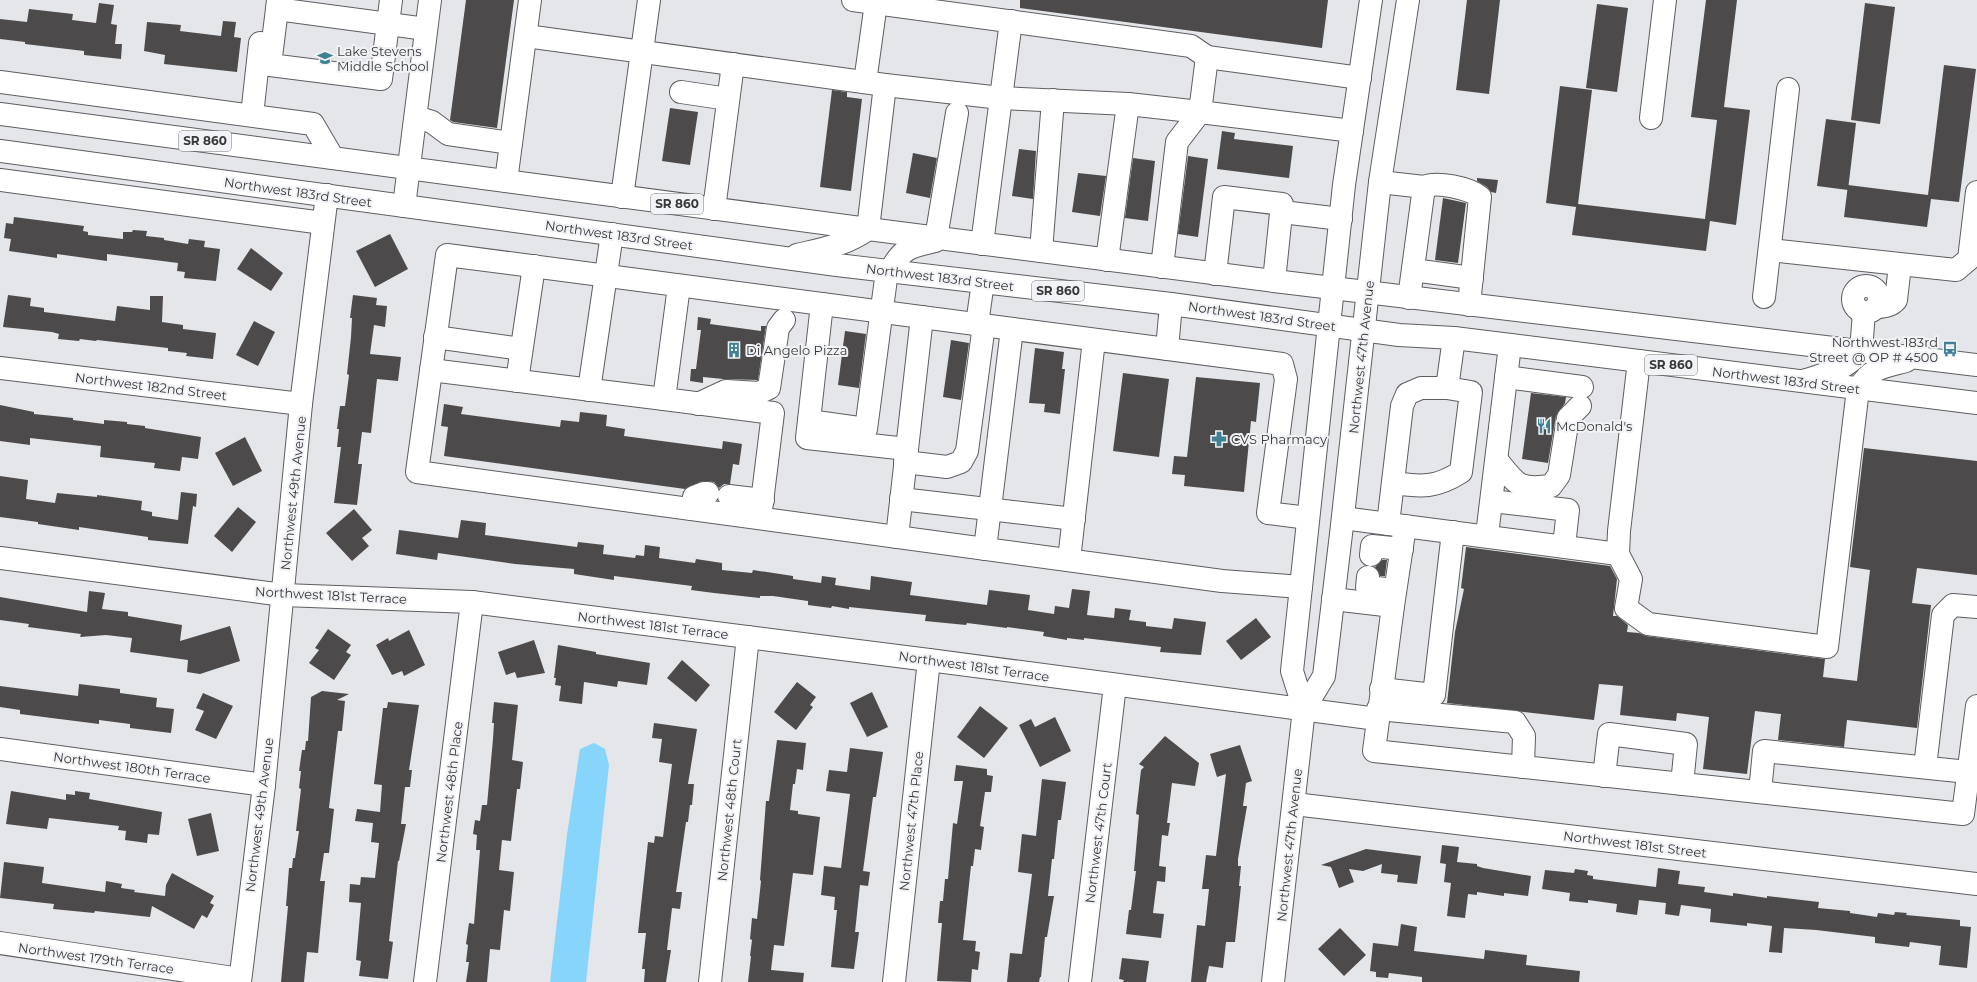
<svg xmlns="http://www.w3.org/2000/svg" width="1977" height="982" font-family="Montserrat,sans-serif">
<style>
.water{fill:#88d5fb}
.building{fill:#4d4a4c}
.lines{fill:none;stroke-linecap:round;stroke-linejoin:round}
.minor-casing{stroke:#5d5e61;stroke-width:24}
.major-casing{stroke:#5d5e61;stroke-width:24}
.minor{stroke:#fff;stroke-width:22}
.major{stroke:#fff;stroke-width:22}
.labels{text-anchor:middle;stroke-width:4;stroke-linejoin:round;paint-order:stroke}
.shield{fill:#f2f3f7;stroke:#707173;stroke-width:1}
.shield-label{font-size:12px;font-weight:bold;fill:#38393a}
.poi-label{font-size:13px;fill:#38393a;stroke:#f2f3f7;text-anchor:start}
.street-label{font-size:13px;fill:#38393a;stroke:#f2f3f7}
</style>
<rect width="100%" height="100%" fill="#e5e6e9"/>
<polygon class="water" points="594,743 605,749 609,765 586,982 550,982 567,835 580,749"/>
<g class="building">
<polygon points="466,0 514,0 497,128 453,122 450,120"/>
<polygon points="1020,0 1328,0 1322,48 1020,8"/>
<polygon points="1467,0 1500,0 1489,94 1456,90"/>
<polygon points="1706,0 1737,0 1724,107 1750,110 1736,225 1710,221 1706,251 1572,235 1576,207 1546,203 1560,86 1592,90 1578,204 1705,219 1717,120 1691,117"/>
<polygon points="99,3 114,5 111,24 117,25 115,44 122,44 121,59 84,55 84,51 25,44 25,42 0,39 0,19 27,22 29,9 73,14 72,20 96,23"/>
<polygon points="1865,3 1895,7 1880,124 1851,120"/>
<polygon points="1597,4 1628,8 1617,92 1586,88"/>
<polygon points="223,21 236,22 234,37 241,38 237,72 164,64 165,55 144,51 147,22 181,25 180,31 221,36"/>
<polygon points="1944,65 1976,69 1959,202 1931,199 1927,227 1844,217 1848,185 1928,195"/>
<polygon points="832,90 847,92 847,97 862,99 851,191 820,187"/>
<polygon points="670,108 698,112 690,165 662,161"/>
<polygon points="1826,119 1856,123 1848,190 1817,186"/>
<polygon points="1222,131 1235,133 1234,139 1293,146 1289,178 1217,169"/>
<polygon points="1019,149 1036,151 1033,199 1012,196"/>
<polygon points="913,153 937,158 930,198 906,193"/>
<polygon points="1188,156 1208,159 1198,237 1178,234"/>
<polygon points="1133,158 1155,161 1148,221 1125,218"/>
<polygon points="1078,173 1106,176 1100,216 1072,212"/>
<polygon points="1477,178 1498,180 1496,193 1491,192 1487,187 1477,181"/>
<polygon points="1443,198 1466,203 1458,263 1435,260"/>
<polygon points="14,217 84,226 83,231 88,232 88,235 123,239 123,232 132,232 133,230 147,231 146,236 164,238 164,240 188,244 189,239 205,241 204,247 220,249 216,281 184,278 185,272 177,271 178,263 107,254 107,261 57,254 57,258 9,251 11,239 4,238 6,223 13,224"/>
<polygon points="390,234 408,269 375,287 356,251"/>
<polygon points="251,248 283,273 271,291 237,269"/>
<polygon points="8,295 31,298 30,306 44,308 44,312 115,321 117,306 150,310 150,296 163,296 162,322 183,325 183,329 216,333 213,359 186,356 187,353 168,351 168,348 97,340 96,341 80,339 79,341 58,339 59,334 52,332 3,327"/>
<polygon points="353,295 377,298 376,305 387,306 385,327 374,325 370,354 401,357 398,381 377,379 371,433 362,432 358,464 362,464 357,505 334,503 341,447 337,447 339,429 337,429 340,406 345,406 349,375 347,374 351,337 352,318 350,318"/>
<polygon points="698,317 711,319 710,324 761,331 761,326 766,326 758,380 723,379 703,377 703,383 690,381 691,369 696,369 701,330 697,330"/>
<polygon points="254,321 275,332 258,366 236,355"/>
<polygon points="845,331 866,334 859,388 838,385"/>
<polygon points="951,340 969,343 961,400 943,397"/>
<polygon points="1035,348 1064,352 1062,369 1065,369 1060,414 1044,412 1045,404 1029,403"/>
<polygon points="1123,373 1169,379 1159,457 1113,451"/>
<polygon points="1196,377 1260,383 1256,422 1251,421 1244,492 1184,486 1185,475 1172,474 1174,456 1187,457"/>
<polygon points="1531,393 1566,397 1565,403 1556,416 1548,463 1522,459"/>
<polygon points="444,404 463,407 461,414 560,427 561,420 579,422 580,412 607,415 606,426 625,429 624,436 722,449 723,441 742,444 739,465 733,464 730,484 724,484 719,488 714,482 704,481 685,489 444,456 448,427 441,426"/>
<polygon points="0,405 34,412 34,414 73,418 73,420 104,424 104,420 127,422 127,424 145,426 145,428 201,437 198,459 182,457 180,471 154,468 155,463 100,457 101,446 30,438 30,445 0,441"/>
<polygon points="245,437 262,471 233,486 215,453"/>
<polygon points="1864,448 1977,461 1977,575 1917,568 1912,603 1931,605 1917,728 1847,720 1844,747 1778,740 1781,714 1755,711 1747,774 1703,769 1709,717 1677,713 1676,721 1620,715 1623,686 1599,684 1594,720 1447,703 1455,632 1464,589 1461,588 1466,547 1610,566 1617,579 1613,616 1617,616 1628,625 1627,632 1639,633 1646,636 1825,659 1823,677 1857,681 1870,570 1850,567"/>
<polygon points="0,476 28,480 26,499 55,503 57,493 97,497 97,495 142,501 141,510 152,512 152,516 178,520 181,492 197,494 196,507 193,506 188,544 148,540 148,537 79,527 79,530 38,524 38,522 0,517"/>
<polygon points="238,507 256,522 232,552 214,536"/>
<polygon points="354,509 372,530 362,538 369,546 352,561 326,533"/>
<polygon points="461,520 486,523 485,535 577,547 578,542 604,545 603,554 635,558 636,555 644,556 645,545 660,547 659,558 695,563 696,559 722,563 722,570 752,573 753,570 793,576 793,579 821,583 822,576 836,578 835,585 870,590 871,576 912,582 910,595 987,605 989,590 1030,595 1028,610 1054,614 1055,606 1069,608 1072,589 1090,591 1087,615 1114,618 1115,608 1131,610 1129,620 1146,622 1146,626 1172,629 1174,618 1206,622 1201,655 1160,652 1161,647 1084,638 1084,640 1067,638 1067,640 1043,636 1044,632 1007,627 1007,628 967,623 966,625 925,621 926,615 849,607 849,609 832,606 831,608 808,605 808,601 773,596 760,596 760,598 714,593 691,590 692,586 614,576 614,580 574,574 574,569 515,564 438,553 437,560 396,554 399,530 458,538"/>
<polygon points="1382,560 1387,560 1385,576 1380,576 1375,567"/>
<polygon points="89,591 105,593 102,609 128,612 128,616 182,625 180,641 230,626 240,661 200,674 187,672 188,660 130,652 132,638 106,635 80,637 81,634 28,627 29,624 0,620 0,597 87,612"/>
<polygon points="1256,618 1271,637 1241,660 1226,641"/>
<polygon points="328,629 351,645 346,652 351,655 334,680 309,663 319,650 315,648"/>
<polygon points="409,630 425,665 404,676 402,671 392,675 376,645 388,638 389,641"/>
<polygon points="534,640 545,673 517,678 515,672 506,675 498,652"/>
<polygon points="558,645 596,652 596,654 650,663 647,685 618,681 617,687 584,682 582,704 559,701 561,686 555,685 556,678 554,678"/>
<polygon points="682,660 710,685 696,702 667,678"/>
<polygon points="797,682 816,697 810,705 813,707 796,730 774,712"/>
<polygon points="79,684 120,689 120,693 157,698 156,707 174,709 171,733 130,728 130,724 99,720 99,724 20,714 20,710 0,707 0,686 78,696"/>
<polygon points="322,691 349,694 337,700 345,701 342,731 338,731 329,808 334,809 329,853 324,853 320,881 325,881 318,953 307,952 304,982 281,982 288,906 286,906 289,868 292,868 293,858 295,858 299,831 296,831 301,789 299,788 301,771 299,771 302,750 305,750 306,741 308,741 311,697"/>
<polygon points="872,692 888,727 867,737 850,703"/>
<polygon points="203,693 233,706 216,739 195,730 204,711 196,708"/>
<polygon points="388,702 419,705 409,770 412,770 410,787 405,787 401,824 406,824 399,861 398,861 389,941 393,942 388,979 359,976 361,961 356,960 361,903 349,902 350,884 360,885 361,877 375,878 379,843 371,842 373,823 355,821 357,809 380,812 382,785 374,784 383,708 387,708"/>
<polygon points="494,702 518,705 512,760 523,762 520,789 517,789 511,841 502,840 499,870 514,872 510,911 504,910 500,950 490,949 487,982 466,982 469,962 466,962 468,945 466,944 469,923 474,924 480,850 476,850 477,835 473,834 475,820 480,821 482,805 487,805 493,739 494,723 492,723"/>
<polygon points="980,706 1008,728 984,758 957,737"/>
<polygon points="1055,717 1071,751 1040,767 1019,725 1031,719 1035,727"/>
<polygon points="654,723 697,729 688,784 694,784 692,805 690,805 688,822 686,822 676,892 682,892 681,901 680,909 672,908 667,950 671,950 666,982 644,982 645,969 642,969 646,933 638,933 648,842 654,843 655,836 663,837 672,764 659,762 662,739 652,738"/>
<polygon points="1165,736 1199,763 1195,786 1172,783 1167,823 1170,823 1169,830 1168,836 1162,835 1159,866 1166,867 1165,882 1157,881 1153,913 1164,914 1161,938 1126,934 1129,910 1131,910 1136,871 1134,871 1139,815 1136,814 1141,770 1144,767 1139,764"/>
<polygon points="777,740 806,743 803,770 797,769 795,784 793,784 790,810 798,811 798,814 820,817 813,875 793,873 784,946 774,945 771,970 804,973 803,982 748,982 751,956 750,956 752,940 750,939 752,918 757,919 761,881 760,880 766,801 769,801"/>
<polygon points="1240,745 1252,781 1246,783 1243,806 1247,806 1238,859 1238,866 1241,866 1239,886 1241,886 1235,942 1226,942 1223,968 1209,966 1206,982 1191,982 1197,925 1205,926 1209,889 1202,889 1206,855 1216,856 1226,774 1217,777 1210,754"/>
<polygon points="850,748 883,752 876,797 873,797 863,871 870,872 868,886 860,885 855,932 859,932 854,969 831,967 837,910 834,910 835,897 821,895 824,866 841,868 850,794 826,791 829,770 847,772"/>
<polygon points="956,765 987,769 987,775 993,776 991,792 985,792 980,826 984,827 981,850 975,849 973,866 971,866 963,940 976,941 975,951 980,952 978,970 972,969 971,982 937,981 942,923 938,923 940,901 943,901 945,879 948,879 953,823 957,824 963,781 954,781"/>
<polygon points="1042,779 1066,782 1061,820 1058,820 1054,859 1052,859 1048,896 1054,896 1047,937 1045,937 1041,977 1040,977 1039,982 1007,982 1010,953 1022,954 1032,874 1018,872 1022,834 1036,836"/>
<polygon points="11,791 66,800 66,794 75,795 75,791 90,793 89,799 162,812 159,835 148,834 147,843 125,840 126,831 118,830 119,826 49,818 47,829 6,824"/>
<polygon points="211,813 219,851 197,856 188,819"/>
<polygon points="1442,845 1459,847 1457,862 1477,864 1477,866 1483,868 1531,876 1528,896 1504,893 1504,896 1477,892 1477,895 1468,894 1465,918 1447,916 1451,883 1444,882 1446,864 1440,863"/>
<polygon points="1366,849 1421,856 1417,884 1397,882 1398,875 1381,873 1382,864 1363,871 1349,869 1354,882 1339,888 1331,867 1321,865"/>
<polygon points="4,862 44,867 42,883 105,892 106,881 122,884 121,888 135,890 134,892 165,896 166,885 172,873 214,896 210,903 214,905 207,918 202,915 194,929 152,906 150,917 95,911 94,913 53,909 54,904 0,898"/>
<polygon points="1658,868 1680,871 1678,884 1705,887 1704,892 1733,896 1733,893 1767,898 1767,896 1819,902 1818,908 1850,911 1850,913 1877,917 1878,913 1894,915 1895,912 1907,913 1906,915 1960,920 1960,926 1971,927 1967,968 1939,965 1941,946 1910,942 1909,947 1875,943 1875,937 1816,930 1784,928 1782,953 1769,952 1772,926 1747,923 1747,926 1710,922 1711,909 1681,905 1679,916 1665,914 1666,903 1639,900 1637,915 1616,912 1617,904 1588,900 1588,903 1569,901 1570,893 1542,889 1545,870 1574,873 1575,869 1588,871 1587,875 1593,876 1593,879 1656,887"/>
<polygon points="1401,924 1417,927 1414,951 1484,959 1485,950 1527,955 1526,965 1580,971 1579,982 1422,982 1422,977 1389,973 1388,978 1376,977 1376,972 1370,971 1373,943 1398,946"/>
<polygon points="1340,928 1366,955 1344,976 1318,949"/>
<polygon points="1122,958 1149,961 1146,982 1123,982 1124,980 1119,979"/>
</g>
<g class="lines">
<g class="minor-casing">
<g id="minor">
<polyline points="278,0 277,9 426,29"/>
<polyline points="853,0 1191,46 1207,57"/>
<polyline points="277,9 270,65 381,79 391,0"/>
<polyline points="526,36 885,85"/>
<polyline points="0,82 313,124 333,158"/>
<polyline points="865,82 876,3"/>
<polyline points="681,92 728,99"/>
<polyline points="252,115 260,43"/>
<polyline points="416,117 432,122 448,134 511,143"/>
<polyline points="1651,118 1665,0"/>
<polyline points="0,180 323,223"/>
<polyline points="506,181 530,0"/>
<polyline points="1380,182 1424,187 1409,298"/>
<path d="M1424 187C1437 181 1469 188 1480 197L1469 305"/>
<polyline points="622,197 649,0"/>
<polyline points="404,206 430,0"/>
<polyline points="714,209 733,64"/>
<polyline points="1282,212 1341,219"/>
<polyline points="868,229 885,85 1001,98 1128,104 1200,112 1207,57 1360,78"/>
<polyline points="936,238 957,113"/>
<polyline points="982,244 1011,21"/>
<polyline points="1770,250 1956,270 1969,259 1977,192"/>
<polyline points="1041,251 1053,100"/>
<polyline points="1107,260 1128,104"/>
<polyline points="1162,267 1177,142 1200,112 1352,131"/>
<polyline points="1413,270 1472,278"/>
<polyline points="1215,274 1224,197 1282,204 1274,281"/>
<circle cx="1866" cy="299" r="13"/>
<polyline points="679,286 664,399 773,413 760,518"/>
<polyline points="1764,297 1788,89"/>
<polyline points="822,304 807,438 907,449"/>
<path d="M1876 307C1884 307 1891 306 1896 300L1900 265"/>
<polyline points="977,324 983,282"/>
<polyline points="435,337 521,349"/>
<polyline points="1167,349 1171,304"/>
<polyline points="1861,351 1864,312"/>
<polyline points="1639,361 1619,531 1618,554 1631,579 1626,608 1648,624 1827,647 1858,389"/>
<polyline points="0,368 301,404"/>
<polyline points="431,370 664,399"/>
<polyline points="1506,377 1582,387"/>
<polyline points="517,381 534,266"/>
<polyline points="589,390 612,234"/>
<polyline points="698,404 726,391 759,393 769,388 778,328 784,320"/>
<polyline points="809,421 866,429 887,271"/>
<path d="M1497 460C1517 485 1518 490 1551 486L1559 475 1568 418 1580 406"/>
<polyline points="905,462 947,467 961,462 967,451 984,325"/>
<path d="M1393 483C1422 487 1436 488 1461 472L1471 392 1447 388"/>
<polyline points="729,496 763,500"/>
<polyline points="901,499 1074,519"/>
<polyline points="1492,501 1568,510 1564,546"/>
<polyline points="692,509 694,497 704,493 708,493"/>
<polyline points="1343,518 1618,554"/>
<polyline points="1388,524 1402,406 1407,394 1421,388 1447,388 1454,338"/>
<polyline points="1487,535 1510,345"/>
<polyline points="897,537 922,317"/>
<polyline points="985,549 1012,329"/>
<polyline points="1371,555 1372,546 1402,549"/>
<polyline points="0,558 283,595 472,602 929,660 1377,719"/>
<polyline points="1069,560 1094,340"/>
<polyline points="1368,577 1367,587 1395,590"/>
<polyline points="1301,587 1222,581 417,472 447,255 1282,364 1286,379 1268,513 1308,518"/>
<polyline points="1333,599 1393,606 1405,526"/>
<polyline points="1393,606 1374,751 1963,814 1977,706"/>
<polyline points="1381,689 1434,695 1453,532"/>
<polyline points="1378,709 1515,722 1524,736 1523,767"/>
<polyline points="0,749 264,785"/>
<polyline points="1925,767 1943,615 1953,605 1977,607"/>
<polyline points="1604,776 1609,734 1686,744 1682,784"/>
<polyline points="1760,792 1764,751 1968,772"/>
<polyline points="1294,804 1977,884"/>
<polyline points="0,943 240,979"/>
<polyline points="240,982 264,785 301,404 327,195"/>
<polyline points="425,982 472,602"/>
<polyline points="710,982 748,637"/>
<polyline points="894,982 929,660"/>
<polyline points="1080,982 1115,685"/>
</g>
</g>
<g class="major-casing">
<g id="major">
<polyline points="0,114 868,229 1274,281 1977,365"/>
<polyline points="0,151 837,265 1171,304 1399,335 1454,338 1977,403"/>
<path d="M797 255C822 249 846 245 868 229"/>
<path d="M890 271C903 247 910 247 935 241"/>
<path d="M1806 380C1828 373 1846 370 1861 351"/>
<path d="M1858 389C1872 367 1883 367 1906 361"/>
<polyline points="1304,709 1292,671 1344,185 1371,0"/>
<polyline points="1273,982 1304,709 1324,676 1341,534 1380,182 1408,0"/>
</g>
</g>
<use href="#minor" class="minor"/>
<use href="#major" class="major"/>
</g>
<defs>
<g id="school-bare" transform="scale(1.2)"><path d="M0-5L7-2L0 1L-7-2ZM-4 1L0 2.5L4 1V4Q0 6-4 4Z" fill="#3f8092" stroke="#f2f3f7" stroke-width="2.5" paint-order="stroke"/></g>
<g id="bus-bare" transform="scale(1.2)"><path d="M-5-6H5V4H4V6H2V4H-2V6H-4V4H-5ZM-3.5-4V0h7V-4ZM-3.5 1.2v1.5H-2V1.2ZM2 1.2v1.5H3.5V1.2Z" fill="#3f8092" stroke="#f2f3f7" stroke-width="2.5" paint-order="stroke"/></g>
<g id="building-bare" transform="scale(1.2)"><path d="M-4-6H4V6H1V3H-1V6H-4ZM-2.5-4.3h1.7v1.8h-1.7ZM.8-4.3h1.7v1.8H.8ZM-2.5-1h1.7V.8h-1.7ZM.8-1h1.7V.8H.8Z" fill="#3f8092" stroke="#f2f3f7" stroke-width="2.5" paint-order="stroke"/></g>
<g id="restaurant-bare" transform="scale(1.2)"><path d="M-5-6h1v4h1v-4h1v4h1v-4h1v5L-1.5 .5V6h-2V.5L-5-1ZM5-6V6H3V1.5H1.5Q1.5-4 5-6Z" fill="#3f8092" stroke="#f2f3f7" stroke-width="2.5" paint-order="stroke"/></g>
<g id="pharmacy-bare" transform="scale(1.2)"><path d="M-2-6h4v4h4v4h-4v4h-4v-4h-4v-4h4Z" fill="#3f8092" stroke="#f2f3f7" stroke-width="2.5" paint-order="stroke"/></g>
</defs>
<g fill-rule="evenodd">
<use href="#school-bare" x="325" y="58"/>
<use href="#bus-bare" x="1950" y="349"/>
<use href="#building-bare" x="734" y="350"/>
<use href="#restaurant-bare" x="1544" y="426"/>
<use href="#pharmacy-bare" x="1219" y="439"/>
</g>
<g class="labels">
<g class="shield">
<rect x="179" y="131" width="52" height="20" rx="3"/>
<rect x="651" y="194" width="52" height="20" rx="3"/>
<rect x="1032" y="281" width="52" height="20" rx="3"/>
<rect x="1645" y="355" width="52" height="20" rx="3"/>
</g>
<g class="shield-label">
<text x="205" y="145">SR 860</text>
<text x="677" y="208">SR 860</text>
<text x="1058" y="295">SR 860</text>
<text x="1671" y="369">SR 860</text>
</g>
<g class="poi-label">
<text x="337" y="56">Lake Stevens<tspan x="337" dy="15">Middle School</tspan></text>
<text x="1938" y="347" text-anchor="end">Northwest 183rd<tspan x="1938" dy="15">Street @ OP # 4500</tspan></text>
<text x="746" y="355">Di Angelo Pizza</text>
<text x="1556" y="431">McDonald's</text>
<text x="1231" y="444">CVS Pharmacy</text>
</g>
<g class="street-label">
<text transform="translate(298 192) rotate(8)" y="5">Northwest 183rd Street</text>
<text transform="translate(619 235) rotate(8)" y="5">Northwest 183rd Street</text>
<text transform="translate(940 277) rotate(7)" y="5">Northwest 183rd Street</text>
<text transform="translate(1262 316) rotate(8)" y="5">Northwest 183rd Street</text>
<text transform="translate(1361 357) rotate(-84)" y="5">Northwest 47th Avenue</text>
<text transform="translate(1786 380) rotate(7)" y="5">Northwest 183rd Street</text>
<text transform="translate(151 386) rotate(7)" y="5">Northwest 182nd Street</text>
<text transform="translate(293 493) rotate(-84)" y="5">Northwest 49th Avenue</text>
<text transform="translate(331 595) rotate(3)" y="5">Northwest 181st Terrace</text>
<text transform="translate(653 625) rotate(7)" y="5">Northwest 181st Terrace</text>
<text transform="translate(974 666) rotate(8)" y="5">Northwest 181st Terrace</text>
<text transform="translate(132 767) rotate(8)" y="5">Northwest 180th Terrace</text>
<text transform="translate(449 792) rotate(-83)" y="5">Northwest 48th Place</text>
<text transform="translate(729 810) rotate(-84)" y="5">Northwest 48th Court</text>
<text transform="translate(259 815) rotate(-83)" y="5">Northwest 49th Avenue</text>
<text transform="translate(911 821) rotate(-84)" y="5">Northwest 47th Place</text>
<text transform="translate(1098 833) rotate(-83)" y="5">Northwest 47th Court</text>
<text transform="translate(1635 844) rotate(7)" y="5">Northwest 181st Street</text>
<text transform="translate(1289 845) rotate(-84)" y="5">Northwest 47th Avenue</text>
<text transform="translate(96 958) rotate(8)" y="5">Northwest 179th Terrace</text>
</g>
</g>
</svg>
